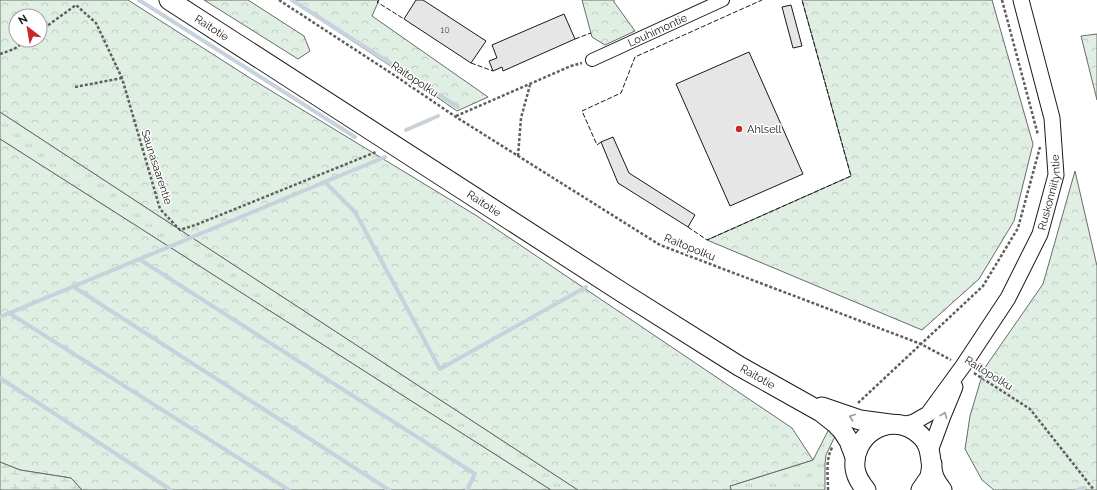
<svg xmlns="http://www.w3.org/2000/svg" width="1097" height="490" font-family="Raleway,sans-serif">
<style>
.grass{fill:url(#grass-tufts);stroke:#6a6a6a}
.forest{fill:url(#forest-crowns);stroke:#6a6a6a;fill-rule:evenodd}
.wetland{fill:url(#wetland-marsh);stroke:#6a6a6a}
.lines{fill:none;stroke-linecap:round;stroke-linejoin:round}
.stream{stroke:#c6d2dc;stroke-width:4}
.building{fill:#e6e6e6;stroke:#1a1a1a}
.minor-casing{stroke:#1a1a1a;stroke-width:14}
.tertiary-casing{stroke:#1a1a1a;stroke-width:17}
.primary-casing{stroke:#1a1a1a;stroke-width:21}
.path{stroke:#5f5f5f;stroke-width:2.5;stroke-dasharray:3 2;stroke-linecap:butt}
.minor{stroke:#fff;stroke-width:12}
.tertiary{stroke:#fff;stroke-width:15}
.primary{stroke:#fff;stroke-width:19}
.fence{stroke:#1a1a1a;stroke-width:1;stroke-dasharray:5 2;stroke-linecap:butt}
.oneway{stroke:#989898}
.poi-dot{fill:#c62828;stroke:#fff;stroke-width:1.5}
.labels{text-anchor:middle;stroke-width:3;stroke-linejoin:round;paint-order:stroke}
.number-label{font-size:9px;fill:#4d4d4d}
.street-label{font-size:11px;fill:#1a1a1a;stroke:#fff}
.poi-label{font-size:11px;fill:#1a1a1a;stroke:#fff;text-anchor:start}
</style>
<defs>
<pattern id="grass-tufts" width="24" height="20" patternUnits="userSpaceOnUse"><rect width="24" height="20" fill="#e0efe3"/><path d="M3 7l-1-3M5 7V3M7 7l1-3M15 17l-1-3M17 17v-4M19 17l1-3" fill="none" stroke="#c0ccc2"/></pattern>
<pattern id="forest-crowns" width="20" height="18" patternUnits="userSpaceOnUse"><rect width="20" height="18" fill="#e0efe3"/><path d="M2 6a3 3 0 1 1 6 0M12 15a3 3 0 1 1 6 0" fill="none" stroke="#c0ccc2"/></pattern>
<pattern id="wetland-marsh" width="20" height="14" patternUnits="userSpaceOnUse"><rect width="20" height="14" fill="#e0efe3"/><path d="M1 5h8M5 5V1M11 12h8M15 12V8" fill="none" stroke="#c0ccc2"/></pattern>
</defs>
<rect width="100%" height="100%" fill="#fff"/>
<g class="grass">
<polygon points="0,112 578,490 551,490 0,139"/>
<polygon points="830,427 837,432 826,455 825,464 825,490 731,490 730,486 813,460"/>
</g>
<g class="forest">
<path d="M0 0H128L250 78 477 216 792 428 813 460 730 486 731 490H578L0 112ZM16 16H40V40H16Z"/>
<polygon points="204,0 248,0 304,36 310,51 298,59"/>
<polygon points="290,0 379,0 372,16 488,97 457,111 418,84"/>
<polygon points="582,0 614,0 614,2 635,31 605,45 592,37"/>
<polygon points="802,0 992,0 1033,144 1014,221 979,279 922,330 707,240 851,176"/>
<polygon points="1097,34 1097,100 1081,36"/>
<polygon points="0,139 551,490 82,490 71,478 20,470 0,462"/>
<polygon points="1075,171 1097,266 1097,490 994,490 982,480 965,449 970,416 984,369 1043,284"/>
</g>
<polygon class="wetland" points="0,462 20,470 71,478 82,490 0,490"/>
<g class="lines">
<g class="stream">
<polyline points="139,0 355,137"/>
<polyline points="292,0 458,107"/>
<polyline points="406,130 438,116"/>
<polyline points="325,182 355,212 440,369 586,287"/>
<polyline points="139,259 475,474 467,490"/>
<polyline points="74,287 389,490"/>
<polyline points="9,313 289,490"/>
<polyline points="0,317 385,157"/>
<polyline points="0,378 171,490"/>
<polyline points="1077,490 1084,488"/>
</g>
</g>
<g class="building">
<polygon points="416,0 423,0 486,41 471,63 404,19"/>
<polygon points="791,5 802,46 793,48 782,7"/>
<polygon points="564,14 575,39 503,71 502,67 493,71 489,61 497,58 492,45"/>
<polygon points="749,52 803,174 730,206 676,84"/>
<polygon points="613,137 629,173 695,215 688,227 618,183 601,142"/>
</g>
<g class="lines">
<g class="minor-casing">
<g id="minor">
<path id="s1" d="M592 60 723 0"/>
</g>
</g>
<g class="tertiary-casing">
<g id="tertiary">
<path id="s2" d="M903 425 914 422 928 414 963 366 1008 298 1040 234 1056 175 1052 118 1021 0"/>
<polyline points="930,451 943,416 955,387"/>
</g>
</g>
<g class="primary-casing">
<g id="primary">
<path id="s3" d="M169 0 623 293 739 366 821 412 835 423 842 430 849 441 855 457"/>
<polyline points="822,407 860,420 890,424"/>
<path d="M866 490C861 484 856 477 855 468 852 436 887 412 915 431 935 445 928 459 934 477 936 482 939 486 942 490"/>
<polyline points="921,490 930,477 932,464"/>
</g>
</g>
<g class="path">
<polyline points="279,0 394,75 456,117 660,245 921,344 951,360"/>
<polyline points="1002,0 1038,135"/>
<polyline points="40,31 76,5 96,23 122,78 160,209 180,230 198,224 376,152"/>
<polyline points="0,54 14,49 27,40"/>
<polyline points="75,87 122,78"/>
<polyline points="456,116 571,66 582,63"/>
<polyline points="518,156 521,118 530,85"/>
<polyline points="974,373 1030,409 1094,490"/>
<polyline points="858,403 983,286 1018,228 1040,147"/>
<path d="M828 490C828 475 825 459 833 446"/>
</g>
<use href="#minor" class="minor"/>
<use href="#tertiary" class="tertiary"/>
<use href="#primary" class="primary"/>
<g class="fence">
<polyline points="379,0 377,2 404,19"/>
<polyline points="575,39 591,33"/>
<polyline points="471,63 493,71"/>
<polyline points="601,142 597,145 582,111 621,93 635,57 762,0"/>
<polyline points="688,227 707,240 851,176 802,0"/>
</g>
</g>
<defs><path id="oneway-chevron" d="M-2-3.5L2.5 0L-2 3.5" fill="none" stroke-width="1.6" stroke-linecap="round" stroke-linejoin="round"/></defs>
<g class="oneway">
<use href="#oneway-chevron" transform="translate(944 415) rotate(-69)"/>
<use href="#oneway-chevron" transform="translate(852 417) rotate(-160)"/>
</g>
<circle class="poi-dot" cx="739" cy="129" r="4"/>
<g class="labels">
<g class="number-label">
<text x="445" y="33">10</text>
</g>
<g class="street-label">
<text dy="4" stroke="none"><textPath href="#s3" startOffset="51">Raitotie</textPath></text>
<text dy="4" stroke="none"><textPath href="#s1" startOffset="72">Louhimontie</textPath></text>
<text transform="translate(415 79) rotate(34)" y="4">Raitopolku</text>
<text transform="translate(157 167) rotate(72)" y="4">Saunasaarentie</text>
<text dy="4" stroke="none"><textPath href="#s2" startOffset="283">Ruskonniityntie</textPath></text>
<text dy="4" stroke="none"><textPath href="#s3" startOffset="375">Raitotie</textPath></text>
<text transform="translate(690 247) rotate(22)" y="4">Raitopolku</text>
<text transform="translate(989 373) rotate(32)" y="4">Raitopolku</text>
<text dy="4" stroke="none"><textPath href="#s3" startOffset="699">Raitotie</textPath></text>
</g>
<g class="poi-label">
<text x="747" y="133">Ahlsell</text>
</g>
</g>
<g transform="translate(28 28) rotate(329)"><circle r="19" fill="#ffffff" stroke="#a3a3a3"/>
<path d="M0-3L7 15L0 10L-7 15Z" fill="#c62828"/>
<text y="-6" font-size="11" font-weight="bold" text-anchor="middle" fill="#1a1a1a">N</text>
</g>
</svg>
